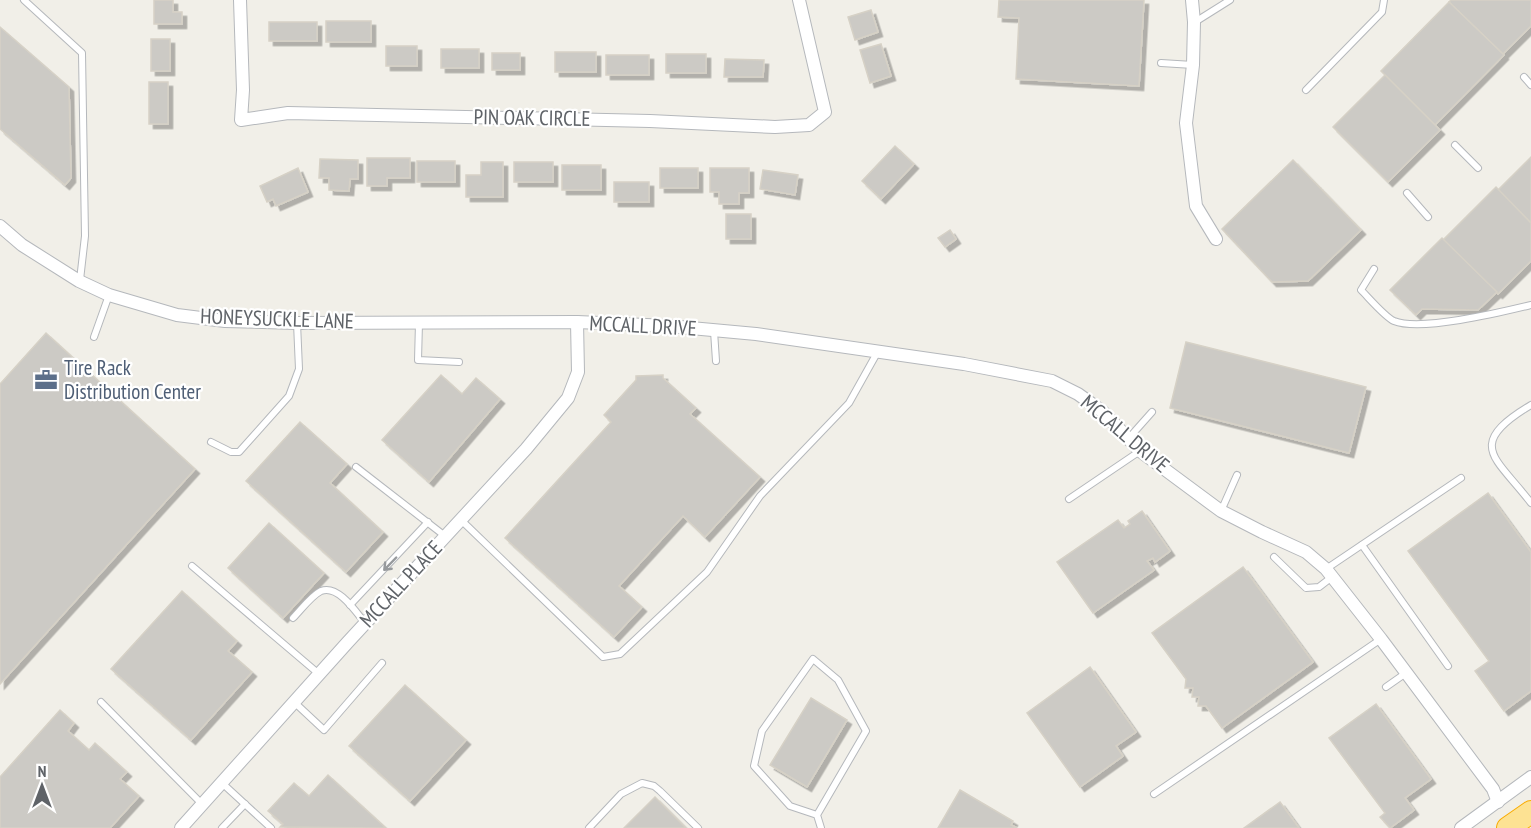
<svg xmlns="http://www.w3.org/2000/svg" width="1531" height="828" font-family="'PT Sans Narrow',sans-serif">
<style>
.building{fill:#cccac5;stroke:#d6d1c6;stroke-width:1.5;filter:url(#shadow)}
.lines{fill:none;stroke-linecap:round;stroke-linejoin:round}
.service-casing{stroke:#b5b8bc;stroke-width:8}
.minor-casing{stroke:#b5b8bc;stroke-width:14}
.motorway-casing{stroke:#f9ab00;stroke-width:24}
.service{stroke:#fff;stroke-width:6}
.minor{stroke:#fff;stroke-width:12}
.motorway{stroke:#fde293;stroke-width:22}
.oneway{stroke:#979a9d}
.labels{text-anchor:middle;stroke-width:4.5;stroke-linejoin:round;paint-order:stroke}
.street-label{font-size:21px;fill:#5f6368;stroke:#fff}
.service-label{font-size:21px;fill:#4e5e75;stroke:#fff;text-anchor:start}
</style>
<defs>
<filter id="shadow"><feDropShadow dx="4.5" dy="4.5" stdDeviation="0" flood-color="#0004"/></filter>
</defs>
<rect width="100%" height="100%" fill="#f1efe8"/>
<g class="building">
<polygon points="154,0 173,0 173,12 182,12 182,24 154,24"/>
<polygon points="999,0 1144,0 1139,86 1016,79 1019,18 998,17"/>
<polygon points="1451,0 1531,0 1531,26 1503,54 1449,2"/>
<polygon points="1449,2 1504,55 1435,125 1381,71"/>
<polygon points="871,10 878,32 855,40 848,17"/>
<rect x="326" y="21" width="45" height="21"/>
<rect x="269" y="22" width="48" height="19"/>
<polygon points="0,27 69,87 71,178 65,185 0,129"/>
<rect x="151" y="39" width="19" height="32"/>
<polygon points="881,44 891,76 870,83 860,50"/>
<rect x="386" y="46" width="31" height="20"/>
<rect x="441" y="49" width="38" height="19"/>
<rect x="555" y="52" width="41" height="20"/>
<rect x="492" y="53" width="28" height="17"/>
<rect x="666" y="54" width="40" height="19"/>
<rect x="606" y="55" width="43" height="20"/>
<polygon points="725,59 764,60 763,77 724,77"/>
<polygon points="1385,75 1440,130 1388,182 1333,127"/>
<rect x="149" y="82" width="19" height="42"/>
<polygon points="895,146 914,164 881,199 862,181"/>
<polygon points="1531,157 1531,223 1498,190"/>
<polygon points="367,158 410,158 410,178 387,178 387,186 367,186"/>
<polygon points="320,159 358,160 358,179 350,179 349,191 329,190 329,178 319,178"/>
<polygon points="1293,160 1361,230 1308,281 1272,282 1222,229"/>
<rect x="417" y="161" width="38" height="21"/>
<polygon points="481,162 503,162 503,197 466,197 466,175 481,175"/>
<rect x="514" y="162" width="39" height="20"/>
<rect x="562" y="165" width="39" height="25"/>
<polygon points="298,168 308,192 276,206 273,199 267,202 260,186"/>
<rect x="660" y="168" width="38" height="20"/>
<polygon points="710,168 749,168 749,193 739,193 739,204 719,204 719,192 710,192"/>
<polygon points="763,170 798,175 795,195 760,189"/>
<rect x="614" y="182" width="35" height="20"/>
<polygon points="1496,187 1531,223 1531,261 1498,294 1443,240"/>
<rect x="726" y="214" width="25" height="25"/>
<polygon points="950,230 956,239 945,247 938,238"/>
<polygon points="1442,238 1497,292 1478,310 1422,309 1416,315 1390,290"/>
<polygon points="46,333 195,469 0,684 0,384"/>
<polygon points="1186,342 1366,387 1349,453 1170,408"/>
<polygon points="441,375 462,394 476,378 500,399 429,482 382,440"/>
<polygon points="663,375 663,378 696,408 690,414 760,477 705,537 683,516 619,586 642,607 614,637 505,538 611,422 604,415 636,380 636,376"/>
<polygon points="300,422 347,464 330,483 383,532 346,572 246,481"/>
<polygon points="1488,493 1531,552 1531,691 1504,711 1475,671 1489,661 1408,551"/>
<polygon points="1142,511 1170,551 1155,562 1153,558 1147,561 1154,570 1093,613 1057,562 1118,520 1124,528 1130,524 1128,521"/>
<polygon points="269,523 324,573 283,618 228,568"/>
<polygon points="1243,567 1313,662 1222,728 1206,706 1198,706 1199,697 1192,697 1193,688 1185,688 1186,679 1152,633"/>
<polygon points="182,591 237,641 228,651 252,672 191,740 111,669"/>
<polygon points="1090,667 1136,732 1116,746 1123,756 1080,787 1027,713"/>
<polygon points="405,685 466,740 410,801 349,746"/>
<polygon points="811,698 847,720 807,787 770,765"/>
<polygon points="1376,704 1431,779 1405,798 1414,810 1390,828 1380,817 1385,813 1329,738"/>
<polygon points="60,710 74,723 68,731 89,750 95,743 127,772 120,779 139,796 110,828 0,828 0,777"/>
<polygon points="328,775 386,828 280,827 283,824 268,811 294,783 309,796"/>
<polygon points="960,790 1013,821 1011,825 1017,828 938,828"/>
<polygon points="655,797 686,828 624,828"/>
<polygon points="1280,802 1299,828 1244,828"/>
</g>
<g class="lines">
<g class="service-casing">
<g id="service">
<polyline points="24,0 82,53 85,236 80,280"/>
<polyline points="1195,22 1230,0"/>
<polyline points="1161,63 1193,65"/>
<polyline points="1524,77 1531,85"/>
<polyline points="1306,90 1382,12 1384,0"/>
<polyline points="1455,145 1478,168"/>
<polyline points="1407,193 1428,217"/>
<path d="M1374 269 1361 290C1369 298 1385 317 1394 321 1421 332 1502 312 1531 305"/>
<polyline points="419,323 418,360 459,362"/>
<polyline points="714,331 716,361"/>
<polyline points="94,337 109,295"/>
<path d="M1531 405C1464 445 1496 457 1531 503"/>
<polyline points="1128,439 1152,412"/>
<polyline points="211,442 231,452 239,452 289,396 299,369 297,323"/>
<polyline points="356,467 445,536"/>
<polyline points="1069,499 1140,451"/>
<polyline points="1221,511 1237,475"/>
<polyline points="461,520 603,657 620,654 707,572 760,496 849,403 877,353"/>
<polyline points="1362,545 1448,666"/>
<polyline points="1274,557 1306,588 1319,587 1332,577"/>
<polyline points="192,566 319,674"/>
<polyline points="1326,569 1461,478"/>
<polyline points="350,605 428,522"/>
<path d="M293 618C301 610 311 596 321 591 338 584 356 612 365 623"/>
<polyline points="1386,687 1406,673"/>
<polyline points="101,702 202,804"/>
<polyline points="294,702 324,730 382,663"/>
<polyline points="222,783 271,828"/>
<polyline points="1154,794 1381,639"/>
<polyline points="817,815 790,806 754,766 762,731 813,659 838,680 866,731 817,815 821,828"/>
<polyline points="222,828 245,804"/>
<polyline points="589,828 621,794 642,783 654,786 660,791 698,828"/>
</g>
</g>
<g class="minor-casing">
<g id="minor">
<polyline points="240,0 243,90 241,120 288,113 650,121 775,127 809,125 825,112 799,0"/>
<polyline points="1192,0 1194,22 1193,65 1186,123 1196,206 1216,239"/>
<polyline points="0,226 22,245 79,281 109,295 177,315 225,321 297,323 577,322 669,326 756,334 964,364 1052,381 1078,394 1103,412 1140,451 1221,511 1262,532 1306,552 1326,569 1381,639 1493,789 1498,802"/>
<polyline points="181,828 347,643 526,449 568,398 578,372 577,322"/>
<polyline points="1461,828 1531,777"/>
</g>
</g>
<g class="motorway-casing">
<polyline id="motorway" points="1508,828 1531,812"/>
</g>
<use href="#service" class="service"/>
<use href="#minor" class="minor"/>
<use href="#motorway" class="motorway"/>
</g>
<defs><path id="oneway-shaft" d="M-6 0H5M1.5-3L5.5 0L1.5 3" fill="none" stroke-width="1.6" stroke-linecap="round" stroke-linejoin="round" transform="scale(1.5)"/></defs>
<use class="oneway" href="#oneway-shaft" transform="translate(390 564) rotate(134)"/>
<defs>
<g id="office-bare" transform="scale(1.8)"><path d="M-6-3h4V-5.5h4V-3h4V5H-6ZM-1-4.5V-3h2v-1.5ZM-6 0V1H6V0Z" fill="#5c6f8a" stroke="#fff" stroke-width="2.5" paint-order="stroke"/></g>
</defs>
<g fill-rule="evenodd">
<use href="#office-bare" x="46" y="380"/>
</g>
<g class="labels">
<g class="street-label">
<text transform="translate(532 118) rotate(1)" y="7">PIN OAK CIRCLE</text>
<text transform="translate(277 319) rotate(2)" y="7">HONEYSUCKLE LANE</text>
<text transform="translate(643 326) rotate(3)" y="7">MCCALL DRIVE</text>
<text transform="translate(1125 434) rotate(40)" y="7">MCCALL DRIVE</text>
<text transform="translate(401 584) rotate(-47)" y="7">MCCALL PLACE</text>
</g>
<g class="service-label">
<text x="64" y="375">Tire Rack<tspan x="64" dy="24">Distribution Center</tspan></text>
</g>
</g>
<g transform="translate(42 786)" stroke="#ffffff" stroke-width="4.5" paint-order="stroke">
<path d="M0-4.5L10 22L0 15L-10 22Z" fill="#5f6368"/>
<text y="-9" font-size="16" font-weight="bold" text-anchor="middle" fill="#5f6368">N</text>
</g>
</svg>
